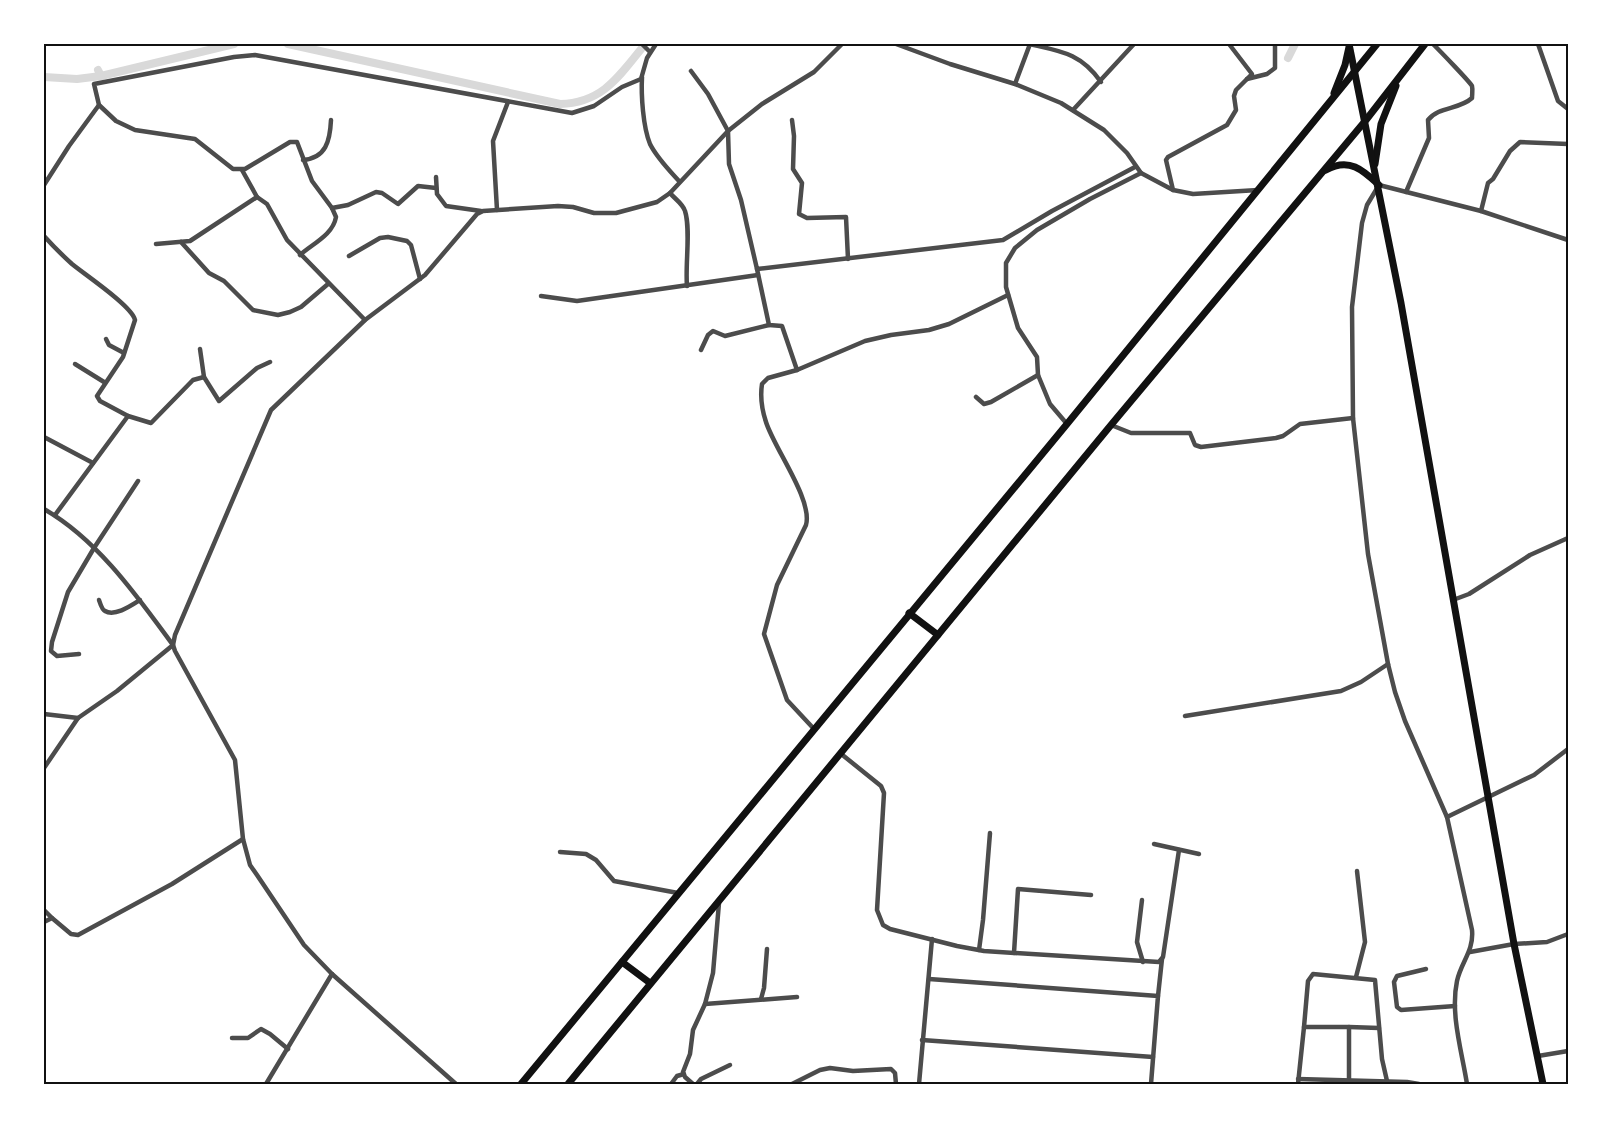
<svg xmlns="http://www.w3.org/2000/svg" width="1612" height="1128" font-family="'Work Sans',sans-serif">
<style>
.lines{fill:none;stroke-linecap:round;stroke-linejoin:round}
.canal{stroke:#d9d9d9;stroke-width:8}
.minor{stroke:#4c4c4c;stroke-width:4.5}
.primary{stroke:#111;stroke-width:7}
.trunk{stroke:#111;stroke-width:7}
.neatline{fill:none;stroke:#111;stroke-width:2}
</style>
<rect width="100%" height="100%" fill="#fff"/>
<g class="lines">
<g class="canal">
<path d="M288 44 560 104C601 103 618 78 642 48"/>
<polyline points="1288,58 1295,44"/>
<polyline points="101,76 234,44"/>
<polyline points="44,77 77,79 101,76 98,70"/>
</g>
<g class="minor">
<polyline points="642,44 650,52"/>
<polyline points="896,44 950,64 1015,84 1061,103 1104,130 1127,153 1141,173 1173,190 1193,194 1258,190"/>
<path d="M1029 44C1060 51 1081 53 1101 82"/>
<polyline points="1538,44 1558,101 1568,109"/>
<polyline points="691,71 708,94 728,131 729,164 741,200 757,269 1003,240 1052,211 1135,167"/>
<path d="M642 77C641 95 643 127 650 144 657 158 669 170 679 181"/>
<polyline points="1247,79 1267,74 1275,68 1275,44"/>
<polyline points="1015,84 1030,44"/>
<polyline points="1073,110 1134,44"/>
<polyline points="792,120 794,136 793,169 802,183 799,214 807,218 846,217 848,259"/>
<path d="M303 160C326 158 330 141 331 120"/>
<polyline points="242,170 257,197 267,204 287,240 365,320"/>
<polyline points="436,177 437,194 446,206 481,211"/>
<polyline points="44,185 69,146 99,105"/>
<polyline points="1173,190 1166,160 1168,157 1227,125 1236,110 1234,96 1236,90 1252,74 1229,44"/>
<path d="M1406 192 1429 138 1428 120C1439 106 1459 110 1472 98 1472 94 1473 90 1472 86 1470 82 1440 51 1433 44"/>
<path d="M670 193C674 198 683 204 685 211 691 229 685 265 687 286"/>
<polyline points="332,208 348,205 376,192 382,193 398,204 418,186 436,188"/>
<polyline points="497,210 493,141 508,102"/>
<polyline points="1481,211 1488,183 1493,179 1510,151 1520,142 1568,144"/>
<path d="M44 236C53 246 62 255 72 264 84 274 132 306 135 320L123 357 97 396 100 401 128 416 55 515"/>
<polyline points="181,242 209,273 224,281 253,310 278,315 290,312 301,307 328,284"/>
<polyline points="156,244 190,241 257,197"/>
<path d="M300 255C312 244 333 235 336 217L332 208 312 181 297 142H290L245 169H233L195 139 135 130 116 121 99 105 94 84 234 57 255 55 572 113 594 106 622 87 641 79 647 58 656 44"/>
<polyline points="349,256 380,238 388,237 407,241 411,245 420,279"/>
<polyline points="757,269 769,325 782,326 797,370 865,341 891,335 929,330 949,324 1008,295"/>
<polyline points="541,296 577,301 758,275"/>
<polyline points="106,339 109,345 124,353"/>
<polyline points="200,349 204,377 219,401 257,368 270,362"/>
<polyline points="701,350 708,335 713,331 725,336 769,325"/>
<polyline points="75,364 104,382"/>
<path d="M797 370 768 378 762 384C760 397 762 410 766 422 774 448 813 500 806 525L777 585 764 634 787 700 814 729"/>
<polyline points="976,397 984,404 991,402 1038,375"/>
<polyline points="128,416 151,423 193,380 204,377"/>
<polyline points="1067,424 1050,404 1038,375 1037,357 1018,328 1006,287 1006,263 1015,248 1037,230 1090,199 1141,173"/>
<polyline points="1111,425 1131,433 1190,433 1195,445 1201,447 1276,438 1283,436 1300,424 1353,418"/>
<polyline points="44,437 93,463"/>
<path d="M44 509C98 540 137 596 173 645L117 691 78 718 44 768"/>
<path d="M99 600C100 603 102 610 105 611 115 617 132 605 140 600"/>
<polyline points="1453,600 1469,594 1530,555 1568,538"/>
<polyline points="79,654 57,656 51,651 52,642 68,592 94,548 138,481"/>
<polyline points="44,714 78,718"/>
<polyline points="1185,716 1341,691 1361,682 1388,664"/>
<polyline points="840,753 881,786 884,793 877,910 883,925 890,929 957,946 984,951 1159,962 1163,957 1179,850"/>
<polyline points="1447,817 1534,775 1568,749"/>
<polyline points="1154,844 1199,854"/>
<polyline points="560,852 586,854 596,860 614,881 678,893"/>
<polyline points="1142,900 1137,942 1143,962"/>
<polyline points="44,910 52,918"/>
<polyline points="44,922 52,918 71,934 78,935 172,884 243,839"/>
<polyline points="979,950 983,920 990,833"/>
<polyline points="1470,952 1514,944 1547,942 1568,934"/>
<polyline points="1014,953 1018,889 1091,895"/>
<polyline points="1426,969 1397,976 1394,982 1397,1007 1401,1010 1455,1006"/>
<polyline points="1356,977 1365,942 1357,871"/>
<polyline points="929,979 1158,996 1151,1084"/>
<polyline points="1158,996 1162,959"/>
<polyline points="761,999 764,988 767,949"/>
<polyline points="705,1004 797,997"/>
<polyline points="1304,1027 1308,981 1313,974 1375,980 1382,1059 1387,1081"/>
<polyline points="1349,1027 1379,1028"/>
<polyline points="232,1038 248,1038 261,1029 270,1034 288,1049"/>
<polyline points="922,1040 1153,1057"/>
<polyline points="1538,1056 1568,1051"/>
<polyline points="1298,1079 1407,1082 1419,1084"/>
<polyline points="266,1084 332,974"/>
<polyline points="456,1084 332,974 304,945 257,875 250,865 243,839 235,760 175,651 173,645 175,635 271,410 365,320 425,275 477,214 483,211 558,206 573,207 594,213 616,213 657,202 670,193 728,131 762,104 814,72 842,44"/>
<polyline points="671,1084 677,1076 684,1074"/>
<polyline points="693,1084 685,1077 683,1072 690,1054 693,1030 705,1004 713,973 719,903"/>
<polyline points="697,1084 701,1079 730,1065"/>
<polyline points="792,1084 820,1070 830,1068 853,1071 891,1069 895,1073 896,1084"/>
<polyline points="919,1084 932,939"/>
<polyline points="1298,1084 1304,1027 1349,1027 1349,1084"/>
<path d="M1467 1084C1462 1052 1450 1014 1457 981 1461 962 1474 951 1472 930L1447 817 1405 721 1395 692 1388 664 1368 554 1353 418 1352 307 1362 223 1367 205 1379 185 1481 211 1568 240"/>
</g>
<g class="primary">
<polyline points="1334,93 1345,65 1349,47"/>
<polyline points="1375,164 1381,124 1396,86"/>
<path d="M1326 170C1349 157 1363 170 1379 185"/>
<polyline points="909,613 938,635"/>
<polyline points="622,962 650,983"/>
<polyline points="521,1084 1067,424 1377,44"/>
<polyline points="568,1084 1111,425 1366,120 1425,44"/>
</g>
<polyline class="trunk" points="1349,44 1401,303 1514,944 1543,1084"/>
</g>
<rect width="1612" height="1128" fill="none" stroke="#ffffff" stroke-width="90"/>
<rect x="45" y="45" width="1522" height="1038" class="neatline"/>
</svg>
